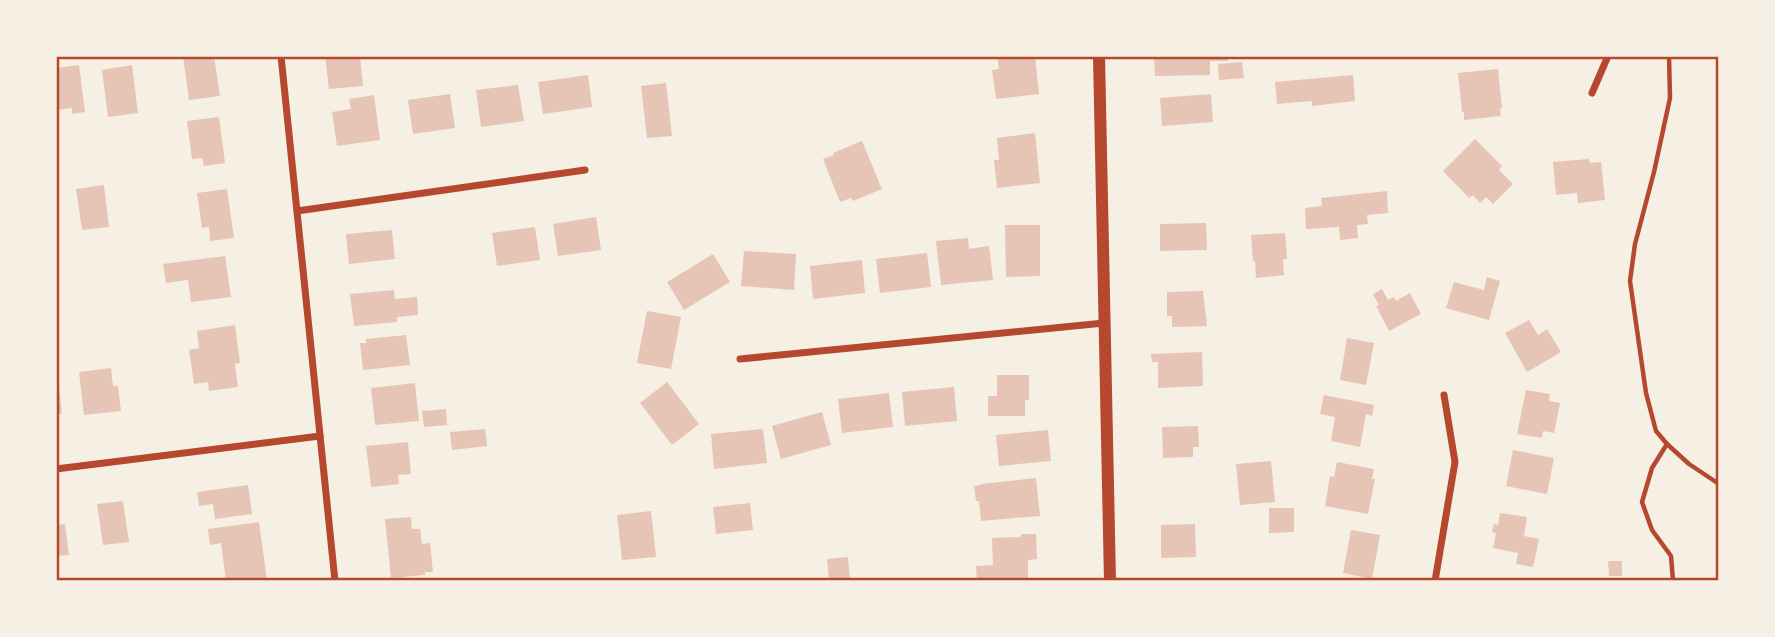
<svg xmlns="http://www.w3.org/2000/svg" width="1775" height="637" font-family="Mulish,sans-serif">
<style>
.building{fill:#e6c5b7}
.lines{fill:none;stroke-linecap:round;stroke-linejoin:round}
.path{stroke:#b5482f;stroke-width:4.5}
.minor{stroke:#b5482f;stroke-width:7}
.tertiary{stroke:#b5482f;stroke-width:12}
.neatline{fill:none;stroke:#b5482f;stroke-width:2.5}
</style>
<rect width="100%" height="100%" fill="#f6efe4"/>
<g class="building">
<polygon points="183,56 214,56 220,96 189,100"/>
<polygon points="325,56 360,56 363,86 329,89"/>
<polygon points="997,56 1035,56 1039,94 996,99 992,70 999,69"/>
<polygon points="1154,56 1228,56 1228,61 1210,61 1210,75 1155,76"/>
<polygon points="1242,62 1244,78 1219,80 1218,64"/>
<polygon points="79,65 85,112 72,114 72,108 56,110 56,68"/>
<polygon points="132,65 138,113 108,117 102,70"/>
<polygon points="1498,69 1502,108 1500,109 1501,116 1464,120 1464,112 1462,112 1458,73"/>
<polygon points="588,75 592,107 543,114 538,82"/>
<polygon points="1353,75 1355,101 1312,106 1312,101 1277,104 1275,82"/>
<polygon points="666,83 672,136 647,138 641,86"/>
<polygon points="518,85 524,121 481,127 476,90"/>
<polygon points="450,94 455,128 413,134 408,100"/>
<polygon points="1211,94 1213,122 1162,126 1160,98"/>
<polygon points="374,95 380,140 337,146 332,112 351,109 349,99"/>
<polygon points="219,117 225,163 204,166 202,158 192,159 187,121"/>
<polygon points="1035,133 1040,183 997,188 994,160 999,160 997,138"/>
<polygon points="1475,139 1502,166 1499,170 1513,184 1493,204 1486,197 1480,203 1473,195 1469,198 1443,171"/>
<polygon points="862,141 882,189 853,201 851,198 840,202 823,159 834,155 833,153"/>
<polygon points="1589,159 1590,163 1601,162 1605,200 1578,203 1577,193 1556,195 1553,162"/>
<polygon points="104,185 109,227 82,230 76,189"/>
<polygon points="227,189 234,238 210,241 209,227 202,228 197,193"/>
<polygon points="1387,191 1388,213 1367,215 1368,224 1357,225 1358,238 1340,240 1339,227 1306,229 1305,208 1322,206 1321,198"/>
<polygon points="596,217 601,250 558,256 553,224"/>
<polygon points="1206,223 1207,250 1160,251 1160,224"/>
<polygon points="1005,225 1040,225 1040,276 1006,277"/>
<polygon points="535,227 540,260 497,266 492,233"/>
<polygon points="392,230 395,259 349,264 346,234"/>
<polygon points="1285,233 1287,259 1283,259 1284,275 1256,278 1255,261 1253,261 1251,235"/>
<polygon points="968,238 969,249 989,246 993,280 941,285 936,241"/>
<polygon points="744,251 796,254 794,290 741,286"/>
<polygon points="927,253 931,287 880,293 876,259"/>
<polygon points="713,254 730,282 684,310 667,282"/>
<polygon points="225,256 231,297 191,302 188,280 166,283 163,264"/>
<polygon points="862,260 865,293 813,299 810,266"/>
<polygon points="1487,277 1500,281 1489,320 1446,308 1454,282 1484,290"/>
<polygon points="1382,289 1388,300 1394,297 1396,301 1410,293 1421,314 1389,331 1376,306 1379,305 1373,294"/>
<polygon points="394,290 395,299 417,297 418,315 397,317 397,322 354,326 350,294"/>
<polygon points="1203,291 1207,326 1172,327 1172,316 1167,316 1167,292"/>
<polygon points="647,311 681,317 671,369 637,363"/>
<polygon points="1529,320 1538,335 1547,329 1561,352 1527,372 1505,333"/>
<polygon points="235,325 240,363 235,364 238,387 209,391 208,382 194,384 189,350 199,348 197,331"/>
<polygon points="406,335 410,365 363,370 360,343 366,343 366,339"/>
<polygon points="1347,338 1374,343 1366,385 1340,380"/>
<polygon points="1202,352 1203,386 1158,388 1158,362 1152,362 1151,354"/>
<polygon points="111,368 113,386 118,386 121,411 84,415 79,372"/>
<polygon points="997,375 1029,375 1029,400 1025,400 1025,416 988,416 988,396 997,396"/>
<polygon points="56,376 58,376 62,414 56,414"/>
<polygon points="667,382 699,424 672,445 640,403"/>
<polygon points="415,383 419,421 375,425 371,388"/>
<polygon points="954,387 957,421 905,426 902,392"/>
<polygon points="1526,390 1550,394 1549,401 1560,403 1554,433 1543,431 1542,438 1517,434"/>
<polygon points="889,393 893,427 842,433 838,399"/>
<polygon points="1324,395 1374,405 1372,416 1366,414 1360,447 1331,441 1335,417 1320,414"/>
<polygon points="446,409 447,425 424,427 422,411"/>
<polygon points="822,412 831,445 781,459 772,426"/>
<polygon points="1198,426 1199,447 1193,447 1193,457 1163,458 1162,427"/>
<polygon points="485,429 487,446 452,450 450,432"/>
<polygon points="763,429 767,463 714,469 711,434"/>
<polygon points="1048,430 1051,461 999,466 996,435"/>
<polygon points="408,442 411,474 398,475 399,484 371,487 366,446"/>
<polygon points="1513,450 1554,458 1547,494 1506,486"/>
<polygon points="1271,461 1275,502 1240,505 1236,464"/>
<polygon points="1337,462 1374,469 1372,479 1375,479 1368,514 1325,506 1330,476 1334,477"/>
<polygon points="1036,478 1040,516 981,521 979,501 976,501 974,486 981,485 981,484"/>
<polygon points="248,485 252,514 215,519 213,504 199,506 197,492"/>
<polygon points="123,501 129,542 103,545 97,504"/>
<polygon points="750,503 753,530 716,534 713,507"/>
<polygon points="1269,508 1294,508 1294,532 1269,533"/>
<polygon points="651,511 656,557 622,560 617,515"/>
<polygon points="1500,513 1527,517 1524,536 1539,539 1533,567 1516,564 1518,553 1493,548 1496,533 1492,532 1494,524 1498,525"/>
<polygon points="411,517 412,529 420,529 422,544 430,543 433,572 425,572 425,575 391,578 385,519"/>
<polygon points="259,522 267,581 226,581 221,543 210,545 208,529"/>
<polygon points="65,524 69,555 56,556 56,525"/>
<polygon points="1195,524 1196,557 1161,558 1161,525"/>
<polygon points="1351,530 1380,535 1372,579 1343,573"/>
<polygon points="1021,534 1036,534 1037,559 1028,560 1028,581 977,581 976,566 993,565 992,538 1021,537"/>
<polygon points="848,557 850,580 829,581 827,559"/>
<polygon points="1608,561 1622,561 1622,576 1609,576"/>
</g>
<g class="lines">
<g class="path">
<polyline points="1669,56 1670,98 1654,172 1635,244 1630,281 1646,393 1656,431 1667,444 1652,468 1642,502 1652,530 1671,556 1673,581"/>
<polyline points="1667,444 1689,464 1719,484"/>
</g>
<g class="minor">
<polyline points="281,56 335,581"/>
<polyline points="1592,93 1608,56"/>
<polyline points="297,211 585,170"/>
<polyline points="740,359 1104,323"/>
<polyline points="56,469 320,436"/>
<polyline points="1435,581 1455,462 1444,395"/>
</g>
<polyline class="tertiary" points="1099,56 1110,581"/>
</g>
<rect width="1775" height="637" fill="none" stroke="#f6efe4" stroke-width="116"/>
<rect x="58" y="58" width="1659" height="521" class="neatline"/>
</svg>
